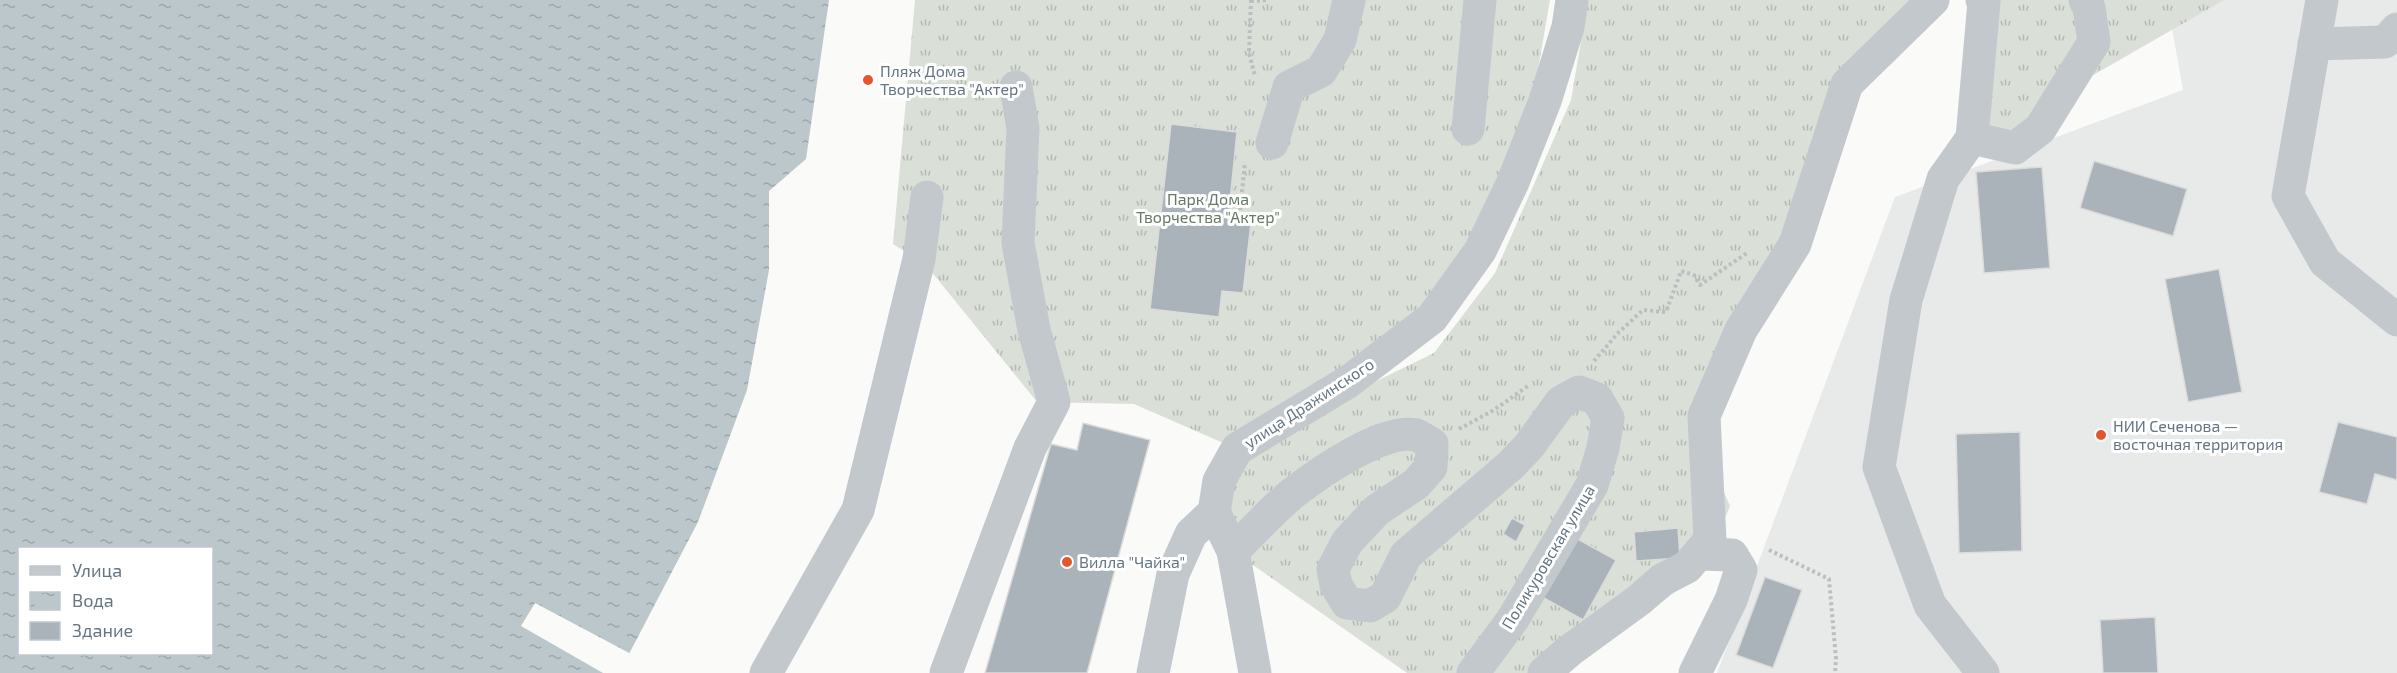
<svg xmlns="http://www.w3.org/2000/svg" width="2397" height="673" font-family="'Exo 2',sans-serif">
<style>
.built{fill:#e8e9e9}
.grass{fill:url(#grass-tufts)}
.water{fill:url(#water-ripples);fill-rule:evenodd}
.pier{fill:#fafaf8}
.building{fill:#aab3b9;stroke:#dcdcda;stroke-width:1.5}
.lines{fill:none;stroke-linecap:round;stroke-linejoin:round}
.path{stroke:#bbbfc2;stroke-width:4;stroke-dasharray:3 3;stroke-linecap:butt}
.minor{stroke:#c3c8cc;stroke-width:33}
.poi-dot{fill:#e4572e;stroke:#fff;stroke-width:2}
.labels{text-anchor:middle;stroke-width:6;stroke-linejoin:round;paint-order:stroke}
.poi-label{font-size:16px;fill:#657683;stroke:#fff;text-anchor:start}
.park-label{font-size:16px;fill:#687a64;stroke:#fff}
.street-label{font-size:16px;fill:#657683;stroke:#fff}
</style>
<defs>
<pattern id="grass-tufts" width="24" height="20" patternUnits="userSpaceOnUse" patternTransform="scale(1.5)"><rect width="24" height="20" fill="#dadfd7"/><path d="M3 7l-1-3M5 7V3M7 7l1-3M15 17l-1-3M17 17v-4M19 17l1-3" fill="none" stroke="#b4b9b4"/></pattern>
<pattern id="water-ripples" width="26" height="14" patternUnits="userSpaceOnUse" patternTransform="scale(1.5)"><rect width="26" height="14" fill="#bbc7cb"/><path d="M2 4q2-2 4 0t4 0M15 11q2-2 4 0t4 0" fill="none" stroke="#9ca6aa"/></pattern>
</defs>
<rect width="100%" height="100%" fill="#fafaf8"/>
<polygon class="built" points="2167,0 2397,0 2397,673 1717,673 1895,197 2183,90"/>
<g class="grass">
<polygon points="915,0 1550,0 1528,127 1484,223 1423,308 1241,447 1434,353 1495,273 1571,100 1588,0 1933,0 1847,84 1741,330 1707,454 1730,506 1703,571 1567,673 1407,673 1233,551 1214,512 1237,449 1134,404 1037,402 926,265 893,244"/>
<polygon points="1982,0 2224,0 2062,93 2040,129 1972,138"/>
</g>
<path class="water" d="M0 0H829L806 159 769 191V270L747 390 698 522 619 673H0ZM20 548H212V654H20Z"/>
<polygon class="pier" points="535,603 633,655 623,673 603,673 521,626"/>
<g class="building">
<polygon points="1171,124 1237,132 1228,221 1251,223 1243,293 1222,291 1219,317 1150,309"/>
<polygon points="2094,161 2187,189 2173,236 2080,208"/>
<polygon points="2042,167 2050,268 1984,273 1976,172"/>
<polygon points="2219,269 2242,392 2188,402 2165,279"/>
<polygon points="2338,422 2397,437 2397,480 2375,474 2367,504 2319,492"/>
<polygon points="1083,423 1150,440 1087,673 985,673 1051,444 1077,450"/>
<polygon points="2020,432 2022,551 1959,553 1956,434"/>
<polygon points="1512,518 1525,525 1516,542 1503,534"/>
<polygon points="1678,528 1680,558 1636,561 1634,532"/>
<polygon points="1576,538 1616,560 1583,620 1542,597"/>
<polygon points="1765,577 1802,590 1773,668 1736,655"/>
<polygon points="2155,617 2158,673 2103,673 2100,620"/>
</g>
<g class="lines">
<g class="path">
<polyline points="1251,0 1249,53 1255,76"/>
<polyline points="1251,1 1268,0"/>
<polyline points="1239,222 1245,162"/>
<polyline points="1594,361 1618,333 1643,310 1666,312 1681,271 1694,275 1700,285 1747,253"/>
<polyline points="1459,429 1494,410 1529,385"/>
<polyline points="1769,550 1829,579 1836,659 1835,673"/>
</g>
<g class="minor">
<polyline points="1982,0 1984,2 1972,138 2015,148 2040,129 2094,42 2089,8 2085,0"/>
<polyline points="2322,0 2288,196 2325,262 2397,320"/>
<polyline points="2314,44 2385,42 2397,29"/>
<polyline points="1468,129 1480,0"/>
<polyline points="1972,138 1943,179 1906,300 1879,467 1930,605 1983,673"/>
<polyline points="1272,143 1289,87 1321,71 1340,40 1349,0"/>
<path d="M1233 551C1253 532 1272 510 1293 493 1319 473 1383 428 1416 435 1421 437 1427 441 1432 444L1431 467 1416 484 1377 510 1347 542 1333 569 1336 585 1347 603 1370 606 1385 597 1406 555 1511 465 1529 446 1561 402 1579 392 1597 399 1608 418 1603 448 1592 485 1513 619 1473 673"/>
<polyline points="766,673 858,510 919,259 927,197"/>
<polyline points="946,673 1030,448 1054,402 1034,330 1018,243 1023,128 1016,87"/>
<polyline points="1153,673 1173,574 1191,534 1214,512"/>
<polyline points="1255,673 1233,551 1214,512 1219,481 1237,449 1348,382 1432,318 1480,251 1513,182 1545,101 1568,27 1572,0"/>
<polyline points="1544,673 1569,651 1639,600 1662,580 1687,567 1710,540 1704,416 1741,330 1795,244 1847,84 1933,0"/>
<polyline points="1695,673 1731,600 1741,570 1732,555 1699,554"/>
</g>
</g>
<g class="poi-dot">
<circle cx="868" cy="80" r="6"/>
<circle cx="2101" cy="435" r="6"/>
<circle cx="1067" cy="562" r="6"/>
</g>
<g class="labels">
<g class="poi-label">
<text x="880" y="77">Пляж Дома<tspan x="880" dy="18">Творчества "Актер"</tspan></text>
<text x="2113" y="432">НИИ Сеченова —<tspan x="2113" dy="18">восточная территория</tspan></text>
<text x="1079" y="568">Вилла "Чайка"</text>
</g>
<g class="park-label">
<text x="1208" y="205">Парк Дома<tspan x="1208" dy="18">Творчества "Актер"</tspan></text>
</g>
<g class="street-label">
<text transform="translate(1309 403) rotate(-33)" y="6">улица Дражинского</text>
<text transform="translate(1548 557) rotate(-59)" y="6">Поликуровская улица</text>
</g>
</g>
<rect x="18" y="547" width="195" height="108" fill="#ffffff" stroke="#c1c8cd" stroke-width="1.5"/>
<rect x="30" y="566" width="30" height="9" fill="#c3c8cc" stroke="#c1c8cd" stroke-width="1.5"/>
<text x="72" y="577" font-size="18" fill="#657683">Улица</text>
<rect x="30" y="592" width="30" height="18" fill="url(#water-ripples)" stroke="#c1c8cd" stroke-width="1.5"/>
<text x="72" y="607" font-size="18" fill="#657683">Вода</text>
<rect x="30" y="622" width="30" height="18" fill="#aab3b9" stroke="#c1c8cd" stroke-width="1.5"/>
<text x="72" y="637" font-size="18" fill="#657683">Здание</text>
</svg>
